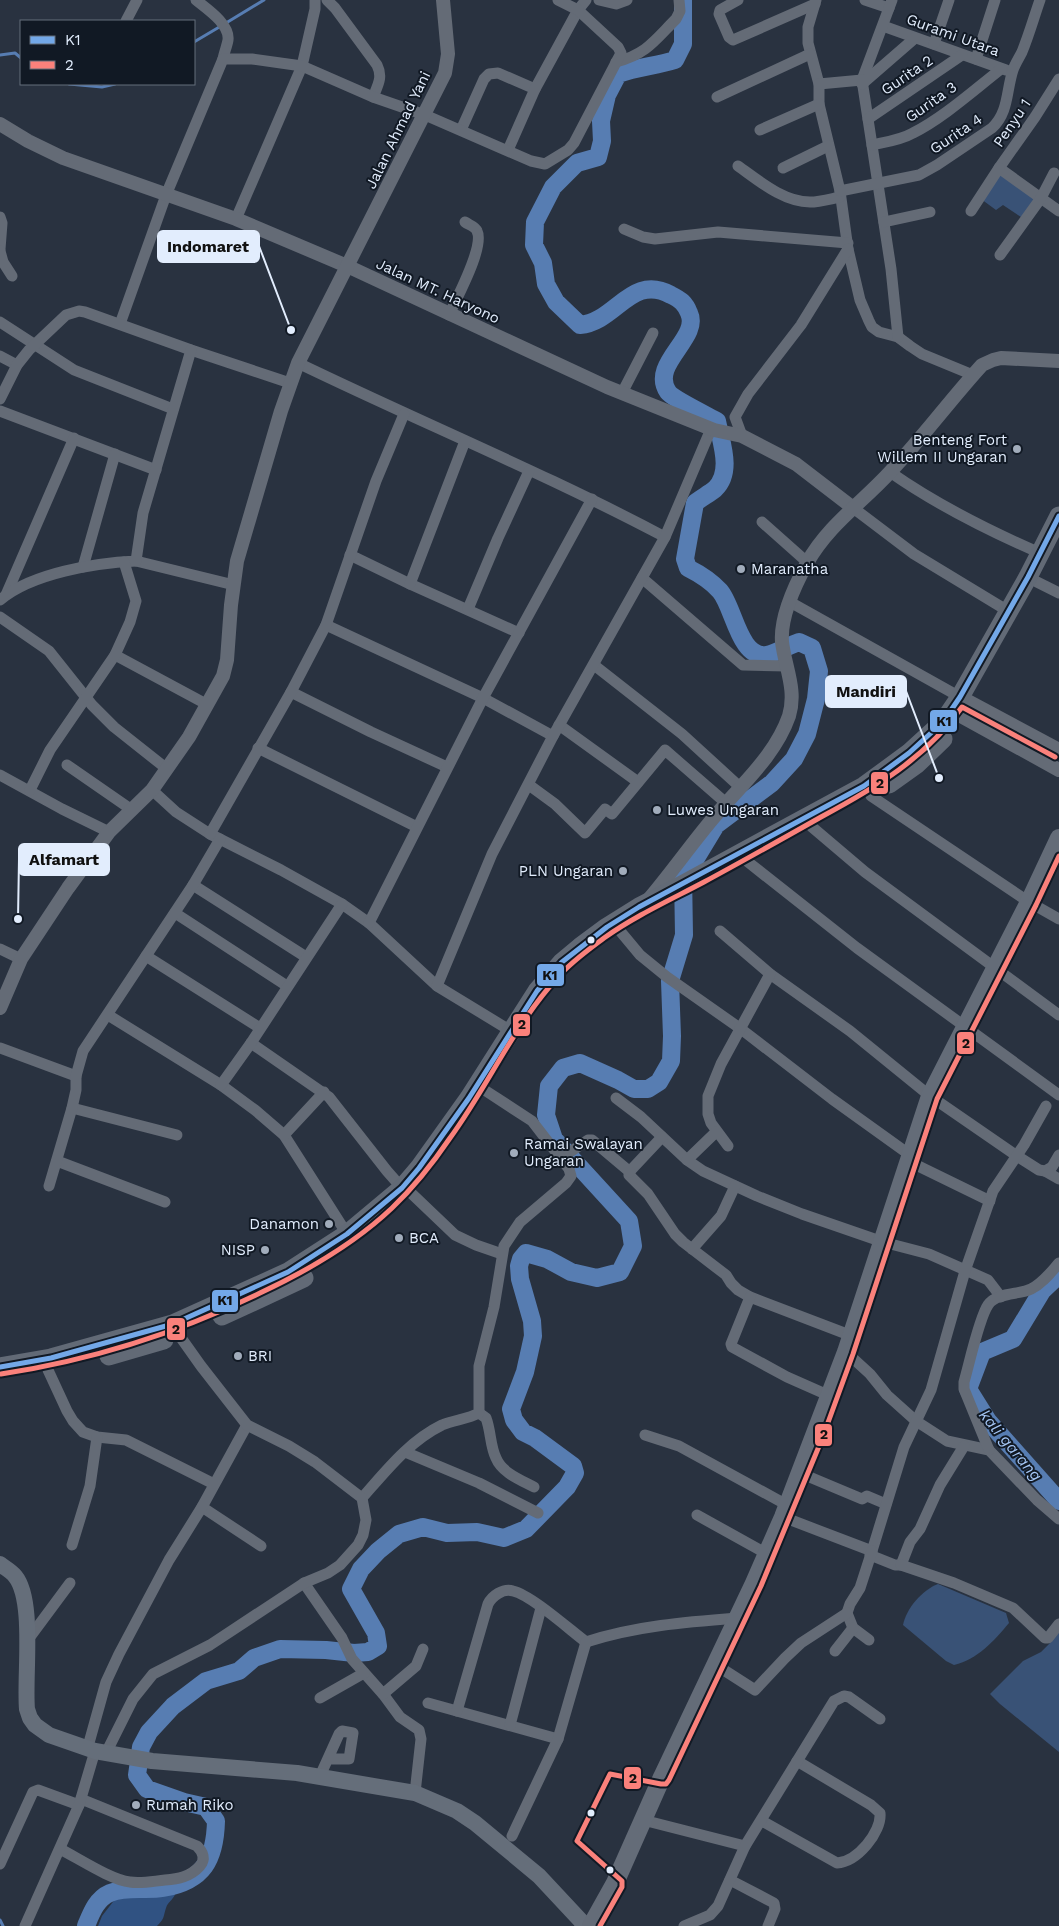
<svg xmlns="http://www.w3.org/2000/svg" width="1059" height="1926" font-family="'Work Sans',sans-serif">
<style>
.green{fill:#395276}
.forest{fill:#305282}
.lines{fill:none;stroke-linecap:round;stroke-linejoin:round}
.stream{stroke:#577db2;stroke-width:3}
.river{stroke:#577db2;stroke-width:18}
.minor{stroke:#646b76;stroke-width:11}
.tertiary{stroke:#646b76;stroke-width:14}
.secondary{stroke:#656e7a;stroke-width:16}
.primary{stroke:#646c78;stroke-width:18}
.trunk{stroke:#626a76;stroke-width:19}
.bus-1-casing{stroke:#111924;stroke-width:9}
.bus-2-casing{stroke:#111924;stroke-width:9}
.bus-1{stroke:#73a8e8;stroke-width:5}
.bus-2{stroke:#fa817b;stroke-width:5}
.poi-dot{fill:#a1acbb;stroke:#111924;stroke-width:2}
.bus-dot{fill:#e2edfd;stroke:#111924;stroke-width:2}
.labels{text-anchor:middle;stroke-width:4;stroke-linejoin:round;paint-order:stroke}
.street-label{font-size:15px;fill:#e2edfd;stroke:#111924}
.poi-label{font-size:15px;fill:#e2edfd;stroke:#111924;text-anchor:start}
.water-label{font-size:16px;font-style:italic;fill:#a5c7f6;stroke:#111924}
.leader{fill:none;stroke:#e2edfd;stroke-width:2}
.callout-dot{fill:#e2edfd;stroke:#111924;stroke-width:2}
.callout{fill:#e2edfd;stroke:#e2edfd;stroke-width:2}
.callout-label{font-size:16px;text-anchor:middle;font-weight:bold;fill:#111}
.line-badge{stroke:#111924;stroke-width:2}
.pale-badge-label{font-size:14px;text-anchor:middle;font-weight:bold;fill:#111}
</style>
<rect width="100%" height="100%" fill="#293240"/>
<g class="green">
<polygon points="1001,172 1038,199 1021,217 1003,205 996,210 981,199"/>
<path d="M938 1584 1006 1613 1009 1623C994 1641 978 1659 954 1665L946 1661 903 1625C906 1609 922 1590 938 1584Z"/>
<polygon points="1059,1631 1059,1752 1000,1704 990,1694 1023,1661 1041,1652 1050,1643 1052,1639"/>
</g>
<path class="forest" d="M149 1891H176C175 1899 168 1901 166 1908 163 1917 165 1918 157 1926H98L102 1916 116 1898Z"/>
<g class="lines">
<g class="stream">
<polyline points="226,23 264,0"/>
<polyline points="194,42 221,26"/>
<polyline points="0,55 15,53 21,58"/>
<polyline points="69,84 102,87 115,84"/>
<polyline points="0,1920 3,1926"/>
</g>
<g class="river">
<polyline points="1059,1275 1042,1291 1013,1339 982,1352 968,1389 988,1421 1059,1501"/>
<path d="M86 1926C91 1914 96 1899 110 1893 127 1886 146 1891 163 1888 204 1881 215 1859 216 1821L206 1807 184 1802 147 1789 137 1775 141 1747 149 1732 173 1706 206 1681 239 1671 254 1658 280 1649 326 1650 354 1653 368 1652 378 1646 376 1633 351 1589 361 1569 378 1551 399 1534 423 1527 447 1533 477 1532 504 1538 526 1529 567 1487 575 1473 573 1466 535 1438 523 1432 514 1420 511 1409 525 1372 533 1336 532 1321 520 1279 519 1266 521 1259 526 1253 547 1259 571 1272 597 1278 620 1272 633 1246 629 1221 554 1139 546 1115 549 1086 563 1068 580 1063 618 1080 634 1089H648L659 1082 671 1061 672 1036 670 981 684 935 683 874 696 858 716 825 772 783 794 759 807 734 816 699 819 671 812 648 799 642C790 645 774 654 767 655 739 659 734 607 720 591 711 581 700 574 688 568L685 559 695 503C701 498 709 494 715 489 733 472 721 442 717 421 708 416 673 399 668 392 649 364 701 338 689 313 685 303 681 300 671 295 631 273 616 322 580 325L556 302 546 284 543 263 534 245 535 222 553 187 577 163 598 157 602 141 601 121 607 95 618 74C637 67 656 66 675 60L683 44V0"/>
</g>
<g class="minor">
<path d="M196 0C207 9 230 24 228 40 227 46 224 53 223 59"/>
<path d="M327 0 335 8 377 65C383 77 378 85 373 97"/>
<polyline points="599,0 616,4 627,0"/>
<polyline points="738,0 720,10 719,14 729,37 733,40 815,4"/>
<polyline points="816,0 808,27 808,43 819,84 819,104 840,191 848,249 860,300 869,321 872,327 879,332 898,337 910,346 922,354 973,375"/>
<polyline points="865,0 889,8"/>
<polyline points="126,21 137,0"/>
<polyline points="883,26 1006,70"/>
<polyline points="934,44 949,0"/>
<polyline points="976,59 995,0"/>
<path d="M616 62C647 54 655 40 676 19L680 11 679 0"/>
<polyline points="1059,79 1035,117 999,168 1059,211"/>
<polyline points="862,80 891,269 898,337"/>
<polyline points="862,80 892,0"/>
<polyline points="819,84 862,80"/>
<polyline points="862,84 915,38"/>
<polyline points="717,97 810,54"/>
<polyline points="868,119 962,55"/>
<polyline points="461,130 484,79 489,74 498,73 535,89"/>
<polyline points="760,130 819,104"/>
<path d="M872 145C886 142 901 140 913 133 943 118 974 90 1001 69"/>
<polyline points="508,150 535,89 578,10 586,0"/>
<path d="M738 166C758 180 783 202 810 202 819 202 830 199 840 197"/>
<polyline points="783,168 828,146"/>
<path d="M840 191 919 175 937 165 992 128C1009 112 1006 91 1013 70 1015 64 1019 58 1022 52 1029 35 1034 17 1040 0"/>
<polyline points="971,211 999,168"/>
<polyline points="0,217 2,223 0,249"/>
<polyline points="236,219 302,66 315,9 315,0"/>
<polyline points="884,222 930,212"/>
<polyline points="624,229 643,237 655,239 718,232 848,243"/>
<polyline points="0,251 3,262 12,276"/>
<polyline points="1000,255 1041,198 1054,173"/>
<path d="M449 315C456 299 485 247 477 231 475 226 469 225 465 222"/>
<polyline points="0,322 74,370 173,409"/>
<polyline points="120,324 166,195 223,59 252,59 302,66 373,97 425,115 531,161 545,164 568,150 574,143 621,53 618,47 578,10 558,0"/>
<polyline points="0,356 17,365"/>
<path d="M298 363C420 422 546 474 665 537"/>
<polyline points="622,393 653,333"/>
<polyline points="0,399 17,365 29,350 66,315 79,311 85,312 191,350 290,383"/>
<polyline points="0,411 156,470"/>
<polyline points="742,436 735,417 748,394 801,325 848,249"/>
<path d="M890 472C937 505 987 530 1040 553"/>
<polyline points="852,507 914,554 1008,611"/>
<polyline points="762,522 807,562"/>
<polyline points="350,555 410,584 519,633"/>
<polyline points="136,561 234,585"/>
<polyline points="83,567 115,454"/>
<polyline points="642,578 743,665 787,666"/>
<polyline points="1037,582 1059,593"/>
<polyline points="410,584 465,441"/>
<polyline points="6,595 74,438"/>
<path d="M0 600C32 573 95 563 136 561L143 513 191 350"/>
<polyline points="790,602 960,697"/>
<polyline points="468,609 498,538 529,471"/>
<polyline points="0,617 49,651 92,705 114,727 167,769"/>
<polyline points="326,625 483,698 553,736"/>
<polyline points="115,655 208,705"/>
<polyline points="594,665 682,734 741,788"/>
<polyline points="291,692 371,732 447,767"/>
<polyline points="559,725 638,782"/>
<polyline points="258,748 417,827"/>
<polyline points="67,765 132,810"/>
<polyline points="0,775 62,809 109,832"/>
<polyline points="529,785 555,804 585,833 605,809 612,814 665,750 726,803"/>
<polyline points="30,790 50,750 115,655 130,622 136,601 124,562"/>
<polyline points="152,790 176,812 210,834 281,870 342,904 369,923 437,986 511,1031"/>
<polyline points="871,796 1029,902 1059,919"/>
<polyline points="812,827 865,872 1059,1015"/>
<polyline points="210,834 291,692 326,625 376,481 404,414"/>
<polyline points="748,862 857,948 1059,1095"/>
<polyline points="193,885 306,957"/>
<polyline points="175,913 287,986"/>
<polyline points="369,923 483,698 592,499"/>
<polyline points="620,931 640,955 667,977 741,1029 832,1099 910,1155"/>
<polyline points="720,931 770,974 850,1031 930,1096 1017,1156 1039,1170 1045,1171 1052,1167 1059,1155"/>
<polyline points="0,949 21,959"/>
<polyline points="146,956 260,1028"/>
<polyline points="437,986 492,854 553,736 665,537 711,429"/>
<polyline points="108,1015 221,1085 255,1110 284,1135 347,1234"/>
<polyline points="251,1043 329,1097 387,1171 402,1188"/>
<polyline points="0,1048 76,1076"/>
<polyline points="221,1085 251,1043 342,904"/>
<polyline points="616,1098 641,1117 687,1160 703,1171 757,1196 802,1214 883,1242 929,1254 988,1280 1001,1297"/>
<polyline points="72,1108 177,1135"/>
<polyline points="284,1135 324,1092"/>
<polyline points="662,1137 631,1170 629,1175 648,1194 675,1234 683,1242 726,1275 731,1283 738,1290 750,1297 852,1336"/>
<polyline points="728,1146 711,1123 708,1114 708,1096 721,1064 770,974"/>
<polyline points="561,1158 588,1140 592,1140 630,1172"/>
<polyline points="687,1160 716,1132"/>
<polyline points="57,1161 165,1202"/>
<polyline points="908,1161 990,1201"/>
<polyline points="1045,1171 1059,1179"/>
<polyline points="49,1186 72,1108 76,1090 76,1076 83,1051 193,885 220,839"/>
<polyline points="411,1193 455,1235 476,1245 502,1254"/>
<polyline points="692,1249 721,1216 735,1186"/>
<polyline points="750,1297 731,1344 732,1347 787,1377 830,1396"/>
<polyline points="846,1352 870,1374 887,1395 916,1421 947,1441 989,1450 1037,1500 1059,1519"/>
<polyline points="48,1370 67,1411 73,1421 83,1432 97,1437 126,1440 214,1484"/>
<path d="M479 1413 486 1418C491 1431 490 1446 496 1458 502 1473 521 1480 534 1487"/>
<polyline points="645,1435 679,1446 787,1505"/>
<path d="M989 1450 964 1389V1382C969 1365 979 1318 988 1305 997 1292 1019 1295 1031 1289 1043 1283 1051 1272 1059 1263"/>
<polyline points="405,1452 479,1483 538,1513"/>
<polyline points="800,1473 862,1499 867,1496 886,1504"/>
<path d="M362 1498C385 1472 409 1441 442 1425 454 1420 468 1419 479 1413V1366L494 1307 504 1246 520 1222 566 1183 571 1176 569 1169 532 1121 486 1091"/>
<polyline points="202,1507 261,1546"/>
<polyline points="697,1515 767,1554"/>
<polyline points="783,1517 872,1551 904,1447 931,1390 965,1271 993,1191 1024,1145 1046,1106"/>
<polyline points="72,1545 90,1486 97,1437"/>
<polyline points="870,1555 895,1565 901,1565 910,1542 920,1529 940,1485 964,1446"/>
<polyline points="901,1565 954,1583 1013,1608 1045,1638 1048,1638 1059,1624"/>
<polyline points="304,1583 342,1638 352,1659 383,1694 400,1717 419,1730 421,1739 415,1793"/>
<polyline points="869,1640 853,1628 847,1613 850,1604 860,1588 872,1551"/>
<polyline points="27,1641 70,1583"/>
<polyline points="835,1651 853,1628"/>
<polyline points="716,1665 755,1690 785,1658 801,1643 847,1613"/>
<polyline points="383,1694 416,1666 423,1649"/>
<polyline points="320,1698 364,1673"/>
<polyline points="428,1703 558,1739"/>
<path d="M457 1711 488 1604C492 1596 503 1588 513 1591 531 1595 570 1630 586 1642 635 1626 686 1622 738 1618"/>
<polyline points="510,1725 541,1608"/>
<polyline points="87,1750 106,1682 119,1654 169,1560 202,1507 247,1425"/>
<polyline points="106,1753 133,1699 153,1674 210,1645 304,1583 328,1573 340,1565 358,1545 363,1535 366,1520 362,1498 315,1462 289,1446 247,1425 201,1366 179,1335"/>
<polyline points="320,1776 339,1734 342,1731 353,1733 349,1759 329,1759"/>
<polyline points="643,1820 745,1846"/>
<path d="M762 1821 837 1863C857 1862 882 1832 880 1813L871 1805 797 1761"/>
<polyline points="512,1836 558,1739 586,1642"/>
<path d="M60 1849C78 1858 111 1880 130 1882 141 1884 154 1881 165 1880 178 1879 190 1877 200 1866 206 1859 203 1852 197 1846L81 1799"/>
<polyline points="0,1864 33,1792 38,1790 79,1805"/>
<polyline points="730,1880 774,1903 775,1909 768,1926"/>
<polyline points="25,1926 79,1805 95,1751"/>
<polyline points="684,1926 710,1915 718,1906 745,1846 834,1701 844,1696 849,1697 880,1719"/>
</g>
<g class="tertiary">
<polyline points="0,124 28,141 63,158 236,219 347,266 607,387 714,430 742,436 796,464 852,507"/>
<polyline points="960,697 1059,750"/>
<polyline points="952,711 1059,770"/>
<path d="M649 899C672 872 692 843 715 816 741 785 775 756 789 716 797 690 785 667 782 642 780 616 795 585 807 563 828 525 863 502 891 471 923 437 951 399 982 365L993 360 1001 358 1059 361"/>
<polyline points="0,1008 21,959 68,888 109,832 152,790 189,737 223,676 227,660 231,605 237,561 281,411 298,363 445,73 448,54 443,0"/>
</g>
<path class="secondary" d="M0 1564C5 1568 11 1571 15 1576 35 1600 24 1677 27 1709L30 1718 35 1725 49 1735 95 1751 152 1761 297 1773 415 1793 457 1811 475 1823 539 1876 581 1921 583 1926"/>
<polyline class="primary" points="591,1926 615,1883 662,1777 754,1583 783,1517 846,1352 930,1096 1029,902 1059,838"/>
<g class="trunk">
<polyline points="889,784 917,764 943,739"/>
<polyline points="222,1316 304,1278"/>
<polyline points="109,1356 164,1340"/>
<polyline points="0,1367 51,1358 173,1324 288,1272 347,1234 402,1188 419,1168 469,1098 537,991 562,962 580,947 607,927 639,907 680,886 864,786 909,753 943,722 960,697 1028,577 1059,516"/>
</g>
<g class="bus-1-casing">
<polyline id="bus-1" points="0,1367 51,1358 173,1324 288,1272 347,1234 402,1188 419,1168 469,1098 537,991 562,962 607,927 639,907 864,786 909,753 943,722 960,697 1028,577 1059,516"/>
</g>
<g class="bus-2-casing">
<g id="bus-2">
<path d="M1 1374C92 1360 178 1333 260 1293 307 1271 354 1244 392 1208 414 1187 433 1163 450 1138 488 1086 514 1025 558 977 571 962 588 950 604 938 635 916 670 900 704 882 743 861 782 839 821 817 875 788 926 758 962 707L1055 757"/>
<polyline points="600,1926 622,1887 622,1881 577,1841 610,1774 661,1784 666,1784 669,1780 761,1586 822,1439 853,1354 937,1099 1036,905 1059,856"/>
</g>
</g>
<use href="#bus-1" class="bus-1"/>
<use href="#bus-2" class="bus-2"/>
</g>
<g class="poi-dot">
<circle cx="1017" cy="449" r="5"/>
<circle cx="741" cy="569" r="5"/>
<circle cx="657" cy="810" r="5"/>
<circle cx="623" cy="871" r="5"/>
<circle cx="514" cy="1153" r="5"/>
<circle cx="329" cy="1224" r="5"/>
<circle cx="399" cy="1238" r="5"/>
<circle cx="265" cy="1250" r="5"/>
<circle cx="238" cy="1356" r="5"/>
<circle cx="136" cy="1805" r="5"/>
</g>
<g class="bus-dot">
<circle cx="591" cy="940" r="4.5"/>
<circle cx="591" cy="1813" r="4.5"/>
<circle cx="610" cy="1870" r="4.5"/>
</g>
<g class="labels">
<g class="street-label">
<text transform="translate(953 35) rotate(20)" y="5">Gurami Utara</text>
<text transform="translate(907 75) rotate(-34)" y="5">Gurita 2</text>
<text transform="translate(931 102) rotate(-35)" y="5">Gurita 3</text>
<text transform="translate(1012 123) rotate(-56)" y="5">Penyu 1</text>
<text transform="translate(398 130) rotate(-64)" y="5">Jalan Ahmad Yani</text>
<text transform="translate(956 134) rotate(-34)" y="5">Gurita 4</text>
<text transform="translate(438 291) rotate(25)" y="5">Jalan MT. Haryono</text>
</g>
<g class="poi-label">
<text x="1007" y="445" text-anchor="end">Benteng Fort<tspan x="1007" dy="17">Willem II Ungaran</tspan></text>
<text x="751" y="574">Maranatha</text>
<text x="667" y="815">Luwes Ungaran</text>
<text x="613" y="876" text-anchor="end">PLN Ungaran</text>
<text x="524" y="1149">Ramai Swalayan<tspan x="524" dy="17">Ungaran</tspan></text>
<text x="319" y="1229" text-anchor="end">Danamon</text>
<text x="409" y="1243">BCA</text>
<text x="255" y="1255" text-anchor="end">NISP</text>
<text x="248" y="1361">BRI</text>
<text x="146" y="1810">Rumah Riko</text>
</g>
<g class="water-label">
<text transform="translate(1011 1445) rotate(50)" y="6">kali garang</text>
</g>
</g>
<path class="leader" d="M291 330L259 246M939 778L906 691M18 919L19 859"/>
<g class="callout-dot">
<circle cx="291" cy="330" r="5"/>
<circle cx="939" cy="778" r="5"/>
<circle cx="18" cy="919" r="5"/>
</g>
<g class="callout">
<rect x="158" y="231" width="101" height="31" rx="5"/>
<rect x="826" y="676" width="80" height="31" rx="5"/>
<rect x="19" y="844" width="90" height="31" rx="5"/>
</g>
<g class="callout-label">
<text x="208" y="252">Indomaret</text>
<text x="866" y="697">Mandiri</text>
<text x="64" y="865">Alfamart</text>
</g>
<g class="line-badge">
<rect x="929" y="709" width="29" height="24" rx="5" fill="#73a8e8"/>
<rect x="870" y="771" width="19" height="24" rx="5" fill="#fa817b"/>
<rect x="536" y="963" width="29" height="24" rx="5" fill="#73a8e8"/>
<rect x="512" y="1013" width="19" height="24" rx="5" fill="#fa817b"/>
<rect x="956" y="1031" width="19" height="24" rx="5" fill="#fa817b"/>
<rect x="211" y="1289" width="28" height="24" rx="5" fill="#73a8e8"/>
<rect x="166" y="1317" width="20" height="24" rx="5" fill="#fa817b"/>
<rect x="814" y="1423" width="19" height="24" rx="5" fill="#fa817b"/>
<rect x="623" y="1766" width="19" height="24" rx="5" fill="#fa817b"/>
</g>
<g class="pale-badge-label">
<text x="944" y="726">K1</text>
<text x="880" y="788">2</text>
<text x="550" y="980">K1</text>
<text x="522" y="1029">2</text>
<text x="966" y="1048">2</text>
<text x="225" y="1305">K1</text>
<text x="176" y="1334">2</text>
<text x="824" y="1439">2</text>
<text x="633" y="1783">2</text>
</g>
<rect x="20" y="20" width="175" height="65" fill="#111924" stroke="#656e7b"/>
<rect x="30" y="36" width="25" height="8" fill="#73a8e8" stroke="#656e7b"/>
<text x="65" y="45" font-size="15" fill="#e2edfd">K1</text>
<rect x="30" y="61" width="25" height="8" fill="#fa817b" stroke="#656e7b"/>
<text x="65" y="70" font-size="15" fill="#e2edfd">2</text>
</svg>
